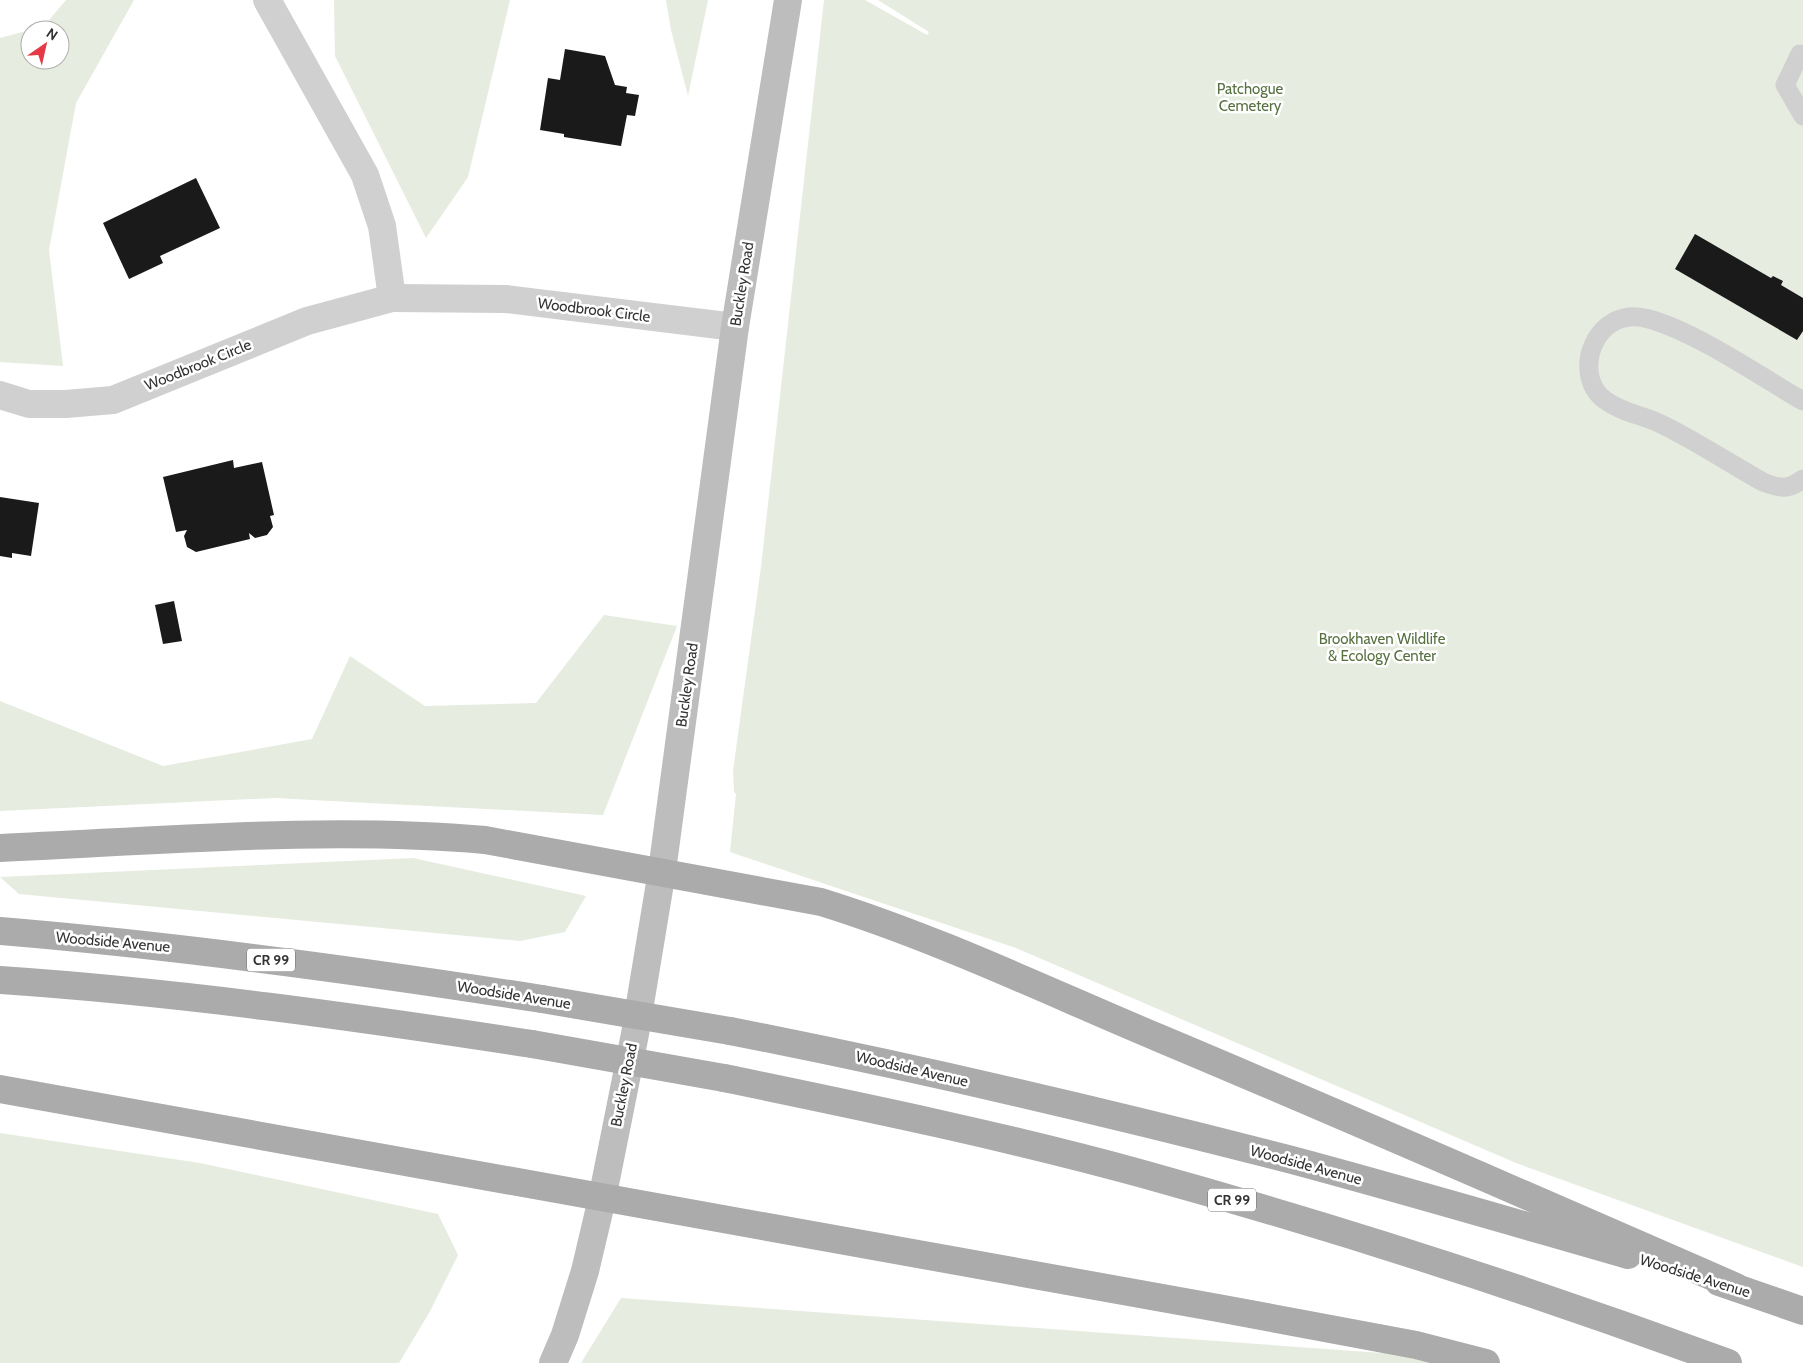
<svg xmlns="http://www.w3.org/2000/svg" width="1803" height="1363" font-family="Cabin,sans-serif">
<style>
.green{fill:#e6ecdf}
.building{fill:#1a1a1a}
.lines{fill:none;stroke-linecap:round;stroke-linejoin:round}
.lane{stroke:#d0d0d0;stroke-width:19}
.street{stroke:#d0d0d0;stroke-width:28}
.secondary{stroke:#bdbdbd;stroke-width:28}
.primary{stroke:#ababab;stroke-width:28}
.primary-bridge{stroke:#ababab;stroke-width:28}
.labels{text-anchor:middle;stroke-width:5;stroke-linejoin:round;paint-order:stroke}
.shield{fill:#fff;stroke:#707070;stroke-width:1}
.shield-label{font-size:14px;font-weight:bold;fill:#333}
.park-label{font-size:15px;fill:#56703f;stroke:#fff}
.street-label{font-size:15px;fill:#333;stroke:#fff}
</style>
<rect width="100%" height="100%" fill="#fff"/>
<g class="green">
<polygon points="66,0 134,0 76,103 49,250 63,366 0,362 0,38 30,30 30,60 60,60 60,30 30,30 44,26"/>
<polygon points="334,0 510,0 468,177 426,238 335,56"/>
<polygon points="666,0 708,0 688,96 671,30"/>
<polygon points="824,0 865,0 927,35 929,32 878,0 1803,0 1803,1267 1516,1163 1016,948 730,852 736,794 734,792 733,771 761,567"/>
<polygon points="604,615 677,626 603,815 274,798 0,811 0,701 163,766 312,739 350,656 425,706 536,703"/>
<polygon points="413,858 586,896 565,932 520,941 19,894 0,877"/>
<polygon points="0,1133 200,1163 438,1214 458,1255 429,1313 399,1363 0,1363"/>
<polygon points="621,1298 1396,1354 1431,1363 581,1363"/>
</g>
<g class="building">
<polygon points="565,49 605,56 615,85 627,87 626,93 639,95 635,116 627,115 621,146 564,137 564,134 540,130 548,78 560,80"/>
<polygon points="196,178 220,228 160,256 163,263 129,279 103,223"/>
<polygon points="1695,234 1771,278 1773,276 1783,281 1781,285 1803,298 1803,331 1797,340 1675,269"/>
<polygon points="233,460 234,468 262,462 274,515 270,516 273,527 267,535 255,538 249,533 250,539 196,552 187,547 184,536 187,530 176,532 163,477"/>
<polygon points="0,497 39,503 31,556 12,553 12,558 0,556"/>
<polygon points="174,601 182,641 163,644 155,605"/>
</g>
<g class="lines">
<g class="lane">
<polyline points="1800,54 1785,85 1803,116"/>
<path d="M1803 401C1758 375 1698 333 1649 319 1595 303 1570 375 1605 400 1622 413 1643 415 1661 424 1696 441 1729 463 1763 482 1781 489 1788 490 1803 479"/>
</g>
<g class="street">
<polyline points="392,298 506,299 735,327"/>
<polyline points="0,395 29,404 66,404 113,400 307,321 392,298 382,226 365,175 267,0"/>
</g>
<polyline class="secondary" points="553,1363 565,1335 585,1271 602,1199 635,1034 662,871 735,327 788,0"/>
<g class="primary">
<path d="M0 848C160 841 327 826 485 840L821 902C937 938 1047 991 1159 1038 1352 1119 1544 1203 1736 1287"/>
<path d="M0 931C182 946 362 971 542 999"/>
<path d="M0 980C178 992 356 1017 532 1044"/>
<path d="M730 1031C919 1068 1106 1112 1292 1160 1404 1190 1516 1223 1628 1255"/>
<path d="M724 1078C864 1107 1005 1136 1143 1174 1341 1229 1536 1292 1728 1363"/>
<polyline points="0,1089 1218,1308 1416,1345 1486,1363"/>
<polyline points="1719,1282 1803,1311"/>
</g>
<g class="primary-bridge">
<polyline points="542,999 730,1031"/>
<polyline points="532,1044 724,1078"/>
</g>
</g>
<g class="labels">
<g class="shield">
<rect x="247" y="948.5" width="48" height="23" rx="4"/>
<rect x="1208" y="1188.5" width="48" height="23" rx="4"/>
</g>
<g class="shield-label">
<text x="271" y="965">CR 99</text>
<text x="1232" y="1205">CR 99</text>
</g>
<g class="park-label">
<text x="1250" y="94">Patchogue<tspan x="1250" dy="17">Cemetery</tspan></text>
<text x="1382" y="644">Brookhaven Wildlife<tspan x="1382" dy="17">&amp; Ecology Center</tspan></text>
</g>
<g class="street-label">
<text transform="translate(742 284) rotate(-81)" y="5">Buckley Road</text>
<text transform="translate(594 310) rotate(7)" y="5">Woodbrook Circle</text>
<text transform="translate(198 365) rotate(-22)" y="5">Woodbrook Circle</text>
<text transform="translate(687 685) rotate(-82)" y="5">Buckley Road</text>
<text transform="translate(113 942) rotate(5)" y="5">Woodside Avenue</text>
<text transform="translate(514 995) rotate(9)" y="5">Woodside Avenue</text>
<text transform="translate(912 1069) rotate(13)" y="5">Woodside Avenue</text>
<text transform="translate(624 1085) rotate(-79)" y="5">Buckley Road</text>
<text transform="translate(1306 1165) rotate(15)" y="5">Woodside Avenue</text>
<text transform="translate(1695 1276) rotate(17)" y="5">Woodside Avenue</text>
</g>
</g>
<g transform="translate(45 45) rotate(34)"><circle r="24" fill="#ffffff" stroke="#adadad"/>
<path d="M0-4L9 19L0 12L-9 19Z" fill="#e63946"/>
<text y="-8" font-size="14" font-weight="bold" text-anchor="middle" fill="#333333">N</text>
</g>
</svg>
